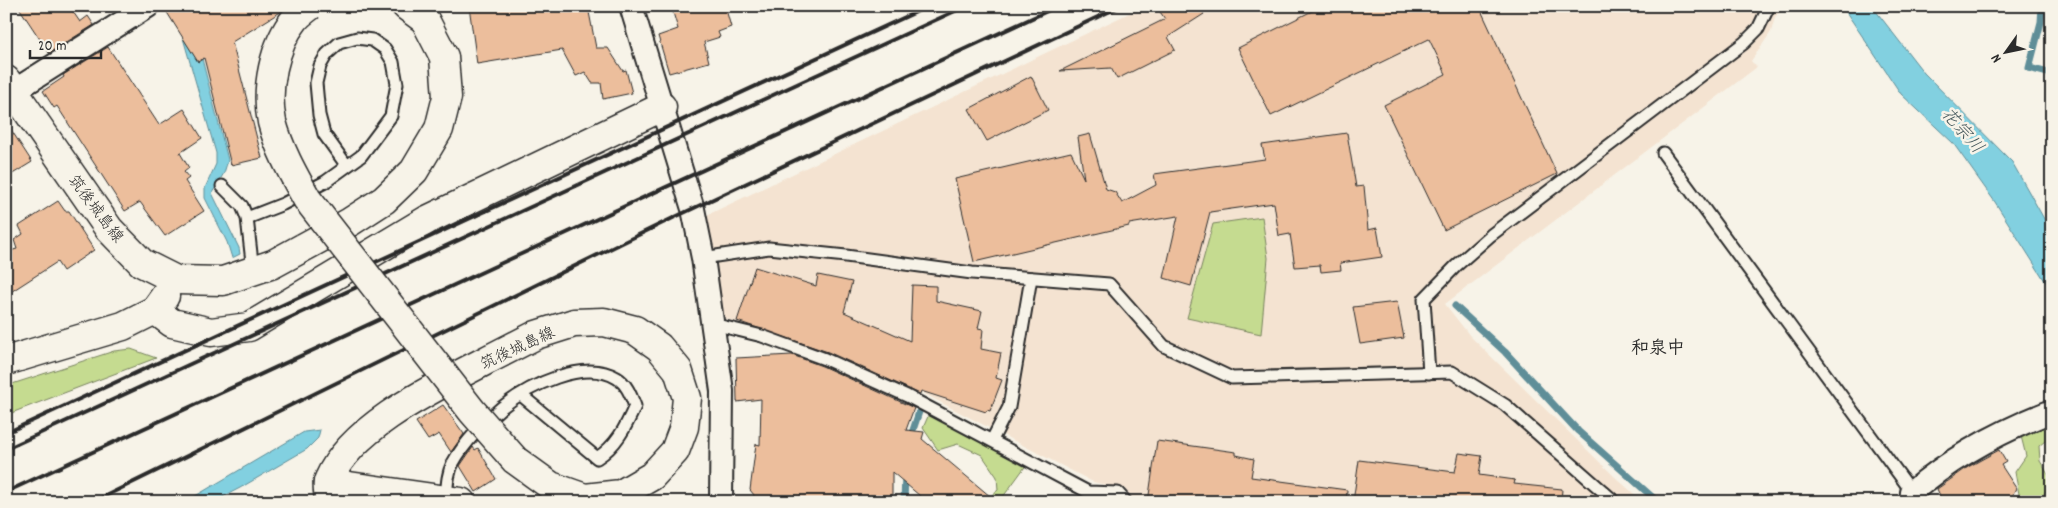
<svg xmlns="http://www.w3.org/2000/svg" width="2058" height="508" font-family="Dekko,'Klee One',sans-serif">
<style>
.built{fill:#f4e3d1}
.green{fill:#c5db90;stroke:#78835e}
.water{fill:#82d0e0;stroke:#5f8e98}
.lines{fill:none;stroke-linecap:round;stroke-linejoin:round}
.stream{stroke:#5f8e98;stroke-width:7}
.building{fill:#ecbe9c;stroke:#2b2b2b}
.lane-casing{stroke:#2b2b2b;stroke-width:15}
.street-casing{stroke:#2b2b2b;stroke-width:26}
.secondary-casing{stroke:#2b2b2b;stroke-width:31}
.lane{stroke:#f7f3e8;stroke-width:11}
.street{stroke:#f7f3e8;stroke-width:22}
.secondary{stroke:#f7f3e8;stroke-width:28}
.rail{stroke:#2b2b2b;stroke-width:4}
.secondary-bridge-casing{stroke:#2b2b2b;stroke-width:31;stroke-linecap:butt}
.secondary-bridge{stroke:#f7f3e8;stroke-width:28}
.labels{text-anchor:middle;stroke-width:5;stroke-linejoin:round;paint-order:stroke}
.street-label{font-size:16px;fill:#2b2b2b;stroke:#f7f3e8}
.water-label{font-size:18px;font-style:italic;fill:#415458;stroke:#f7f3e8}
.neighbourhood-label{font-size:18px;font-weight:bold;fill:#2b2b2b;stroke:#f7f3e8}
</style>
<rect width="100%" height="100%" fill="#f7f3e8"/>
<filter id="ink" filterUnits="userSpaceOnUse"><feTurbulence type="fractalNoise" baseFrequency=".02" numOctaves="2"/><feDisplacementMap in="SourceGraphic" scale="10" xChannelSelector="R" yChannelSelector="G"/><feConvolveMatrix kernelMatrix="1 2 1 2 8 2 1 2 1" color-interpolation-filters="sRGB"/></filter>
<g filter="url(#ink)">
<polygon class="built" points="1144,6 1785,6 1775,17 1771,32 1751,61 1757,67 1445,304 1470,336 1615,477 1643,502 1134,502 1125,489 1093,482 917,390 816,350 724,318 714,257 705,216"/>
<g class="green">
<polygon points="1262,217 1268,258 1261,334 1187,318 1213,224"/>
<polygon points="131,349 156,358 6,415 6,386 114,351"/>
<polygon points="929,414 1027,464 1000,501 992,495 998,490 997,477 982,455 958,444 938,450 923,428"/>
<polygon points="2052,417 2052,438 2050,437 2039,446 2040,461 2052,481 2052,486 2044,493 2050,502 2012,502 2019,494 2015,472 2026,456 2020,432"/>
</g>
<g class="water">
<polygon points="1842,6 1872,6 1924,73 2012,162 2052,233 2052,292 1995,202 1953,143 1901,94"/>
<polygon points="193,24 228,160 224,173 212,193 239,248 240,254 232,258 227,242 205,198 205,188 216,164 216,153 181,31"/>
<polygon points="320,430 318,438 307,449 240,488 213,502 191,502 192,498 304,432"/>
</g>
<g class="lines">
<g class="stream">
<polyline points="2042,6 2041,22 2029,68 2052,74"/>
<polyline points="1455,306 1505,352 1578,431 1658,502"/>
<polyline points="910,439 920,409"/>
<polyline points="904,502 905,474"/>
</g>
</g>
<g class="building">
<polygon points="18,6 69,6 80,22 88,16 94,25 49,53"/>
<polygon points="163,6 285,6 282,11 232,42 262,158 231,165 204,58 198,62"/>
<polygon points="469,6 588,7 596,48 608,48 623,71 626,70 632,93 603,99 601,83 592,83 585,72 576,76 562,50 477,64"/>
<polygon points="671,6 725,6 731,27 718,32 720,37 704,42 709,62 669,73 658,36 678,29"/>
<polygon points="1156,6 1186,6 1187,8 1199,6 1204,14 1168,37 1175,50 1117,79 1111,68 1060,71 1165,19"/>
<polygon points="1322,6 1479,6 1557,174 1444,230 1384,105 1446,74 1429,39 1271,116 1238,48"/>
<polygon points="108,47 159,125 184,109 202,138 180,153 189,168 184,172 189,178 185,181 204,211 165,236 140,202 125,211 57,106 54,108 43,91 64,77 63,75"/>
<polygon points="1031,76 1048,110 987,141 969,109"/>
<polygon points="6,122 32,162 6,178"/>
<polygon points="1347,133 1356,187 1364,186 1368,230 1377,228 1382,257 1340,263 1341,270 1321,272 1320,265 1295,267 1290,234 1279,236 1274,203 1210,212 1191,286 1164,278 1178,216 1129,224 1129,226 974,262 955,179 1071,152 1084,179 1078,137 1090,134 1106,189 1115,192 1122,203 1156,185 1154,174 1265,159 1262,145"/>
<polygon points="58,201 65,211 69,211 94,250 63,271 57,262 6,295 6,252 17,249 14,240 23,234 19,226"/>
<polygon points="755,267 816,286 818,275 852,282 844,312 910,341 912,285 936,286 936,301 982,311 978,328 983,329 981,349 1001,353 996,378 1002,380 990,411 987,410 986,412 921,391 920,394 828,352 737,321"/>
<polygon points="1397,302 1404,338 1360,344 1353,307"/>
<polygon points="792,355 822,366 914,408 906,430 924,432 922,439 997,502 927,502 892,472 892,502 753,502 754,495 750,490 756,444 760,445 761,399 737,402 736,358"/>
<polygon points="443,405 464,434 451,452 439,434 428,440 416,422"/>
<polygon points="1157,441 1236,452 1236,455 1254,459 1251,477 1347,490 1346,502 1148,502"/>
<polygon points="473,447 475,450 478,448 496,479 476,492 460,466"/>
<polygon points="1999,450 2006,462 2001,465 2016,488 2009,502 1943,502 1937,489 1968,467"/>
<polygon points="1459,453 1482,456 1479,475 1515,480 1514,484 1562,489 1561,502 1353,502 1359,460 1455,472"/>
</g>
<g class="lines">
<g class="lane-casing">
<g id="lane">
<polyline points="1663,153 1912,492"/>
<polyline points="222,186 242,206 247,218 253,271"/>
<polyline points="247,218 283,204 325,182 361,156 391,116 397,84 393,62 385,49 372,40 357,38 339,43 327,54 320,66 316,83 319,115 324,134 347,166"/>
<polyline points="703,258 769,248 846,256 972,273 1109,284 1164,346 1232,378 1452,372 1505,405 1615,502"/>
<polyline points="713,324 762,336 825,359 907,396 1088,492 1118,493 1126,502"/>
<polyline points="1429,373 1424,299 1456,266 1491,235 1744,43 1758,29 1769,6"/>
<polyline points="992,440 1009,407 1031,278"/>
<path d="M446 500C447 487 447 474 453 463 464 443 484 422 501 408 528 386 584 358 617 378 627 384 631 396 635 406 626 427 616 446 597 458L521 395"/>
</g>
</g>
<g class="street-casing">
<g id="street">
<polyline points="631,6 693,209 703,258 722,391 721,502"/>
<polyline points="6,96 148,6"/>
<path d="M1911 502 1912 492C1953 456 2001 431 2052 411"/>
</g>
</g>
<g class="secondary-casing">
<g id="secondary">
<polyline points="6,80 109,229 142,263 176,280 223,281 273,264 350,222 384,200 414,171 439,129 447,97 444,57 425,20 406,6"/>
<polyline points="155,310 172,323 211,332 249,327 427,220 662,107"/>
<polyline points="6,361 123,326 155,310 165,296"/>
<polyline points="328,483 461,502"/>
<path d="M329 502C329 495 326 485 329 479 353 424 440 385 491 358"/>
</g>
</g>
<use href="#lane" class="lane"/>
<use href="#street" class="street"/>
<use href="#secondary" class="secondary"/>
<g class="rail">
<polyline points="6,433 929,6"/>
<polyline points="6,449 966,6"/>
<polyline points="6,492 1058,6"/>
<polyline points="93,502 673,218 1121,6"/>
</g>
<g class="secondary-bridge-casing">
<path id="secondary-bridge" d="M310 6C305 10 299 14 295 19 274 45 265 89 272 122 279 149 293 174 307 199L472 411 515 460 551 486 585 498 621 494 652 476 675 451 684 427 687 398 678 370 659 347 635 330 604 322 574 323 536 335 491 358"/>
</g>
<use href="#secondary-bridge" class="secondary-bridge"/>
</g>
</g>
<g class="labels">
<g class="street-label">
<text transform="translate(97 208) rotate(53)" y="6">筑後城島線</text>
<text transform="translate(517 347) rotate(-25)" y="6">筑後城島線</text>
</g>
<g class="water-label">
<text transform="translate(1963 130) rotate(49)" y="6">花宗川</text>
</g>
<g class="neighbourhood-label">
<text x="1658" y="353">和泉中</text>
</g>
</g>
<rect width="2058" height="508" fill="none" stroke="#f7f3e8" stroke-width="25"/>
<rect x="12" y="12" width="2033" height="483" fill="none" stroke="#2b2b2b" stroke-width="2" filter="url(#ink)"/>
<g transform="translate(2006 52) rotate(237)" stroke="#f7f3e8" stroke-width="4" paint-order="stroke">
<path d="M0-4L9 19L0 12L-9 19Z" fill="#2b2b2b"/>
<text y="-8" font-size="14" font-weight="bold" text-anchor="middle" fill="#2b2b2b">N</text>
</g>
<path d="M30 50v8h71v-8" fill="none" stroke="#2b2b2b" stroke-width="2.5"/>
<text x="38" y="50" font-size="15" fill="#2b2b2b" stroke="#f7f3e8" stroke-width="4" paint-order="stroke">20 m</text>
</svg>
